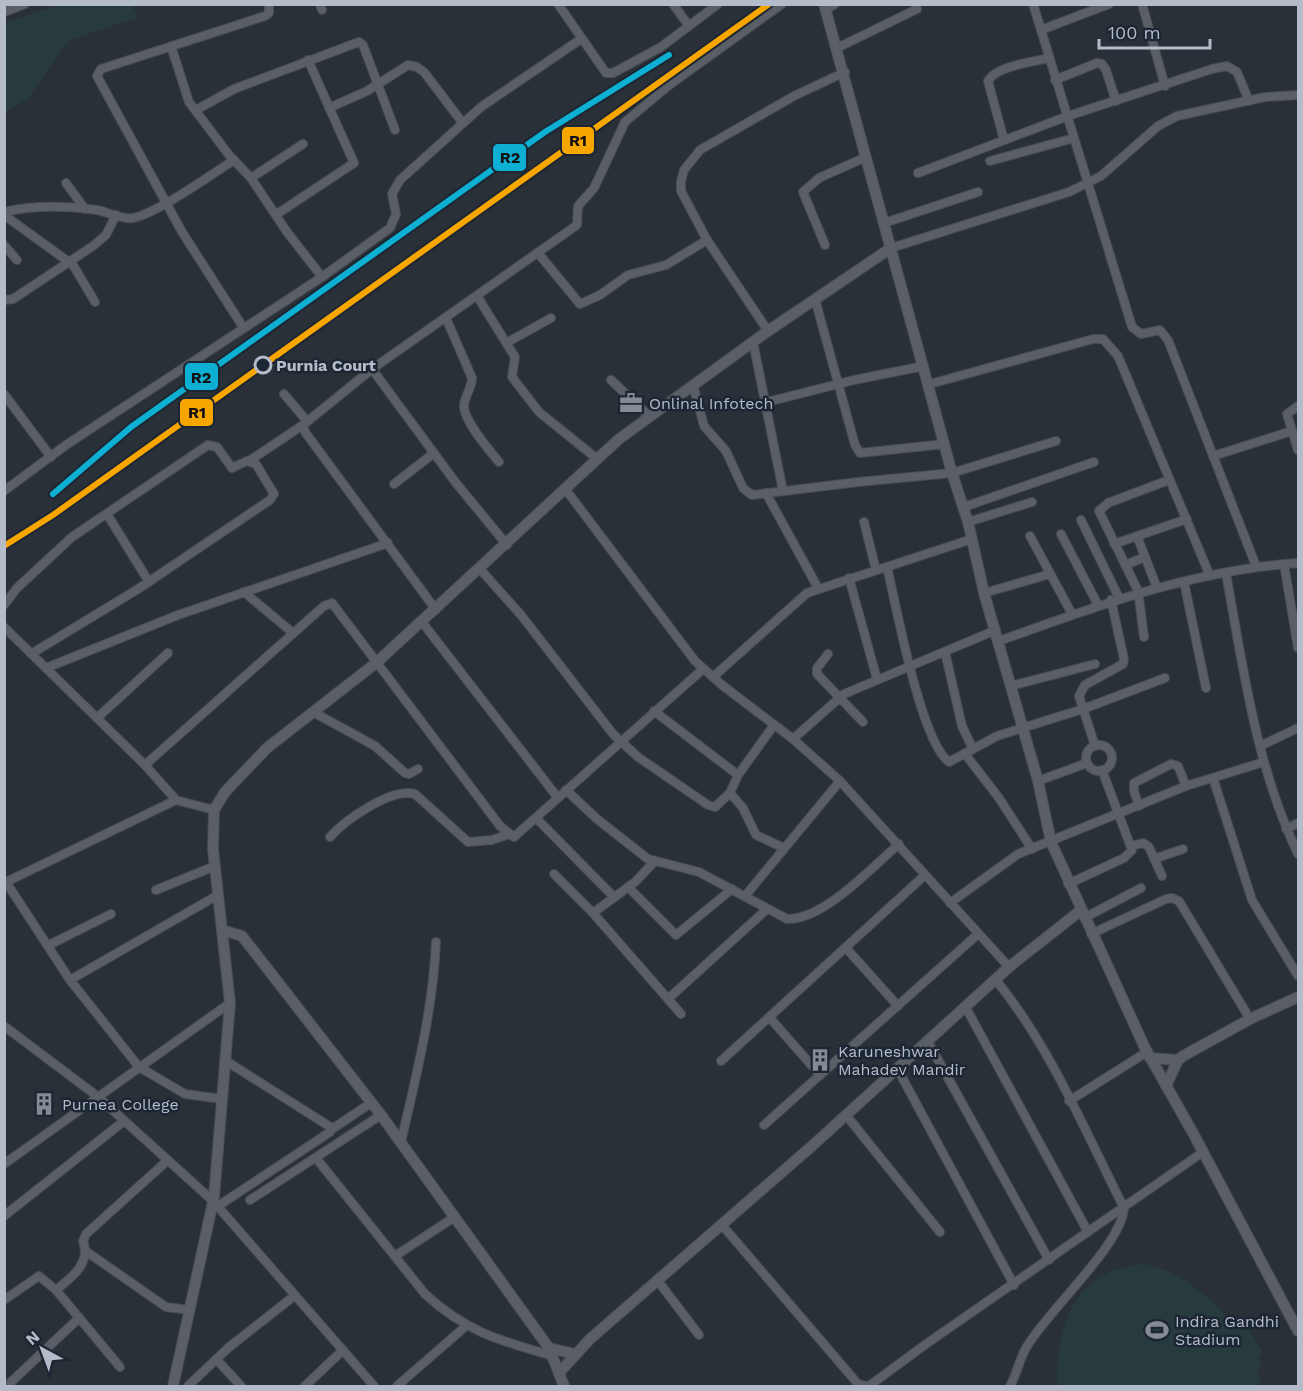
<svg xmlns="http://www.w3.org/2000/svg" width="1303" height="1391" font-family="'Work Sans',sans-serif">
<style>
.green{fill:#273a3e}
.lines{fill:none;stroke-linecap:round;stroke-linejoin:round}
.minor-casing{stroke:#484c53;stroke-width:10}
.tertiary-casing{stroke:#484c53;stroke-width:12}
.minor{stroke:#5a5e66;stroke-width:8}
.tertiary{stroke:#5a5e66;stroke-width:10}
.rail-1-casing{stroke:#1d2633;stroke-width:10}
.rail-2-casing{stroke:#1d2633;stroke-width:10}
.rail-1{stroke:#f7a600;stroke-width:6}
.rail-2{stroke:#0dafd3;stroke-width:6}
.stop-dot{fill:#1d2633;stroke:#b4bcc9;stroke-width:3}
.labels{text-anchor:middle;stroke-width:5;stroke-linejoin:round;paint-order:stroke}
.stop-label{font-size:16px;font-weight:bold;fill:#b4bcc9;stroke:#1d2633;text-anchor:start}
.poi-label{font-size:16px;fill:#b4bcc9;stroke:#1d2633;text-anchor:start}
.line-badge{stroke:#1d2633;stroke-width:2}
.pale-badge-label{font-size:16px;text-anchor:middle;font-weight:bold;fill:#111}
</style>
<rect width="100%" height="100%" fill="#2a3038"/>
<g class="green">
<polygon points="57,5 132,5 138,17 69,40 29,98 5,113 5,23"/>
<path d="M1146 1264C1184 1274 1203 1292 1230 1319L1235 1316 1241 1324 1245 1322 1263 1353 1258 1356 1262 1366 1257 1370 1262 1386H1057C1056 1323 1075 1268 1146 1264Z"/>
</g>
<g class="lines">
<g class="minor-casing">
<g id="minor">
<polyline points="320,4 322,10"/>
<polyline points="558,4 606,73 613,73 661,47 718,4"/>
<polyline points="673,4 689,26"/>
<polyline points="1033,4 1041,30"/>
<polyline points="1109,4 1041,30 1132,327 1141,334 1160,330 1168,340 1256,566"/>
<polyline points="1142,4 1165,86"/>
<polyline points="826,10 835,4"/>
<polyline points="4,12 25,4"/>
<polyline points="171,46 189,102 229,155 251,178 287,232 322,277"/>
<polyline points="837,48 917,9"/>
<polyline points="1055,80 1097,63 1102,64 1106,70 1116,101"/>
<polyline points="329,108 367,91 408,65 417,67 424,72 462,122"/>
<polyline points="196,110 234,89 359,42 363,45 395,130"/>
<path d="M1004 140 988 81C998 65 1031 63 1048 58"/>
<polyline points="990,161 1074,138"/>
<polyline points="918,173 1068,116 1212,69 1227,66 1237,72 1249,101"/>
<polyline points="251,178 303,144"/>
<polyline points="66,183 85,209"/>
<path d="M4 212C33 205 68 206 97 210 108 212 122 220 133 218 156 214 212 174 234 160"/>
<polyline points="277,214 354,163 308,60"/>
<polyline points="4,215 73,265 95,302"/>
<polyline points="884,223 978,192"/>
<polyline points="4,245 17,260"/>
<polyline points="825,245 803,192 819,178 866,157"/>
<polyline points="891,248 1069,192 1101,176 1158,126 1177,116 1265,97 1298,95"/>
<polyline points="538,253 580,304 600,295 628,275 666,265 707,240"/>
<polyline points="477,296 515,357 512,377 539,412 596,458"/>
<polyline points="815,299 855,445 860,453 945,444"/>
<polyline points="4,300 13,299 93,246 106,235 116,215"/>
<path d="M446 318 472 378C472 388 465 395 464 405 463 420 489 450 499 462"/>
<polyline points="243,327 182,232 97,76 101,69 265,16 269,13 269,4"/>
<polyline points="768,331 707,240 681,191 681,181 684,170 700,150 794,96 845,72"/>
<polyline points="508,342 551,318"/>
<polyline points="753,342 783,491"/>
<polyline points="372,369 456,483 507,545"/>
<polyline points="611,380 650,417"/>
<polyline points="930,384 1093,339 1103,339 1118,356 1210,576"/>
<polyline points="693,385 704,426 726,451 743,488 752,495 858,482 952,473 1056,441"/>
<polyline points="4,394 51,457"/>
<polyline points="284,394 306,420"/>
<polyline points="767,402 854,380 924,366"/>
<polyline points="1298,406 1287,414 1298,450"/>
<polyline points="1213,456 1292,431"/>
<polyline points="249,461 303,425"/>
<polyline points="394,484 434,453"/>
<polyline points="566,490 695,661 722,685 793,739 840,781 1009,967"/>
<polyline points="4,491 66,445 322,277 390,228 396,214 392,194 400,180 481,107 581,39"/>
<polyline points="766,493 818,588"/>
<polyline points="964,507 1094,462"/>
<polyline points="107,514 149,582"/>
<polyline points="1081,520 1119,598"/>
<polyline points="864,522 876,570"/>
<polyline points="968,522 1032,502"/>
<polyline points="1061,534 1098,605"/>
<polyline points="1030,536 1072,614"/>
<polyline points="1137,536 1157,588"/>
<polyline points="1114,544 1187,519"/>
<polyline points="1284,564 1298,648"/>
<polyline points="1125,565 1145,557"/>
<path d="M887 567C896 605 921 742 949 762L997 736 1083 709 1165 678"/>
<polyline points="480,569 521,615 613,734 638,757 708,805 715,807 730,793 738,775 774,725"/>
<path d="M1226 573C1243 668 1256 766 1298 854"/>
<polyline points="849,578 877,679"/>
<polyline points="1184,582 1206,688"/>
<polyline points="244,592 293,633"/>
<polyline points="984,593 1050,574"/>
<polyline points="4,605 17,588 72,537 208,445 217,447 232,468 247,461 256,464 274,494 270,500 138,589 31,654"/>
<polyline points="436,610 305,432 303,425 372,369 577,225 578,206 594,188 625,122 668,86 782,4"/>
<polyline points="422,622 558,798"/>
<polyline points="4,627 145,765 176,800 214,810"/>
<polyline points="1144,637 1138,591 1099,511 1108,503 1169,480"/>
<path d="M999 641C1096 606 1194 570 1298 563"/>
<polyline points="945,652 962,726 973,749"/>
<polyline points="828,654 817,668 817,674 863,722"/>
<polyline points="46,668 178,615 388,543"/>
<polyline points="713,677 807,593 972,539"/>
<polyline points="1011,686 1095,664"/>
<polyline points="654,711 738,775"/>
<polyline points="313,712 375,746 405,773 409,774 418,769"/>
<polyline points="97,718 168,653"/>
<polyline points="793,739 844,694 996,630"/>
<circle cx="1099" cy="758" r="13"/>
<polyline points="1095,746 1079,696 1085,685 1123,664 1124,659 1111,600"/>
<polyline points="1260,746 1298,728"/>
<polyline points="965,754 999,798 1032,849"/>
<polyline points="145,765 324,606 332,603 500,826 514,837 703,669"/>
<polyline points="1213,778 1252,900 1298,976"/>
<polyline points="1038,781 1087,763"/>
<path d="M566 790 597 819 648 859 699 872 787 919C824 920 872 867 899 844"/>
<polyline points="730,793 743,808 756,835 784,848"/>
<polyline points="1139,806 1134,791 1134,783 1171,764 1178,766 1186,786"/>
<polyline points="536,818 614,897"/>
<polyline points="1286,829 1298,823"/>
<path d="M330 837C345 820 392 787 415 794L468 842 492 840 509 834"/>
<polyline points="1131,846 1143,843 1149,847 1162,876"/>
<polyline points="1154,859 1183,849"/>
<polyline points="554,874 593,913 681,1014"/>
<polyline points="6,882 70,980 139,1067 185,1094 222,1099"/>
<polyline points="4,883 176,800"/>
<polyline points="1068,884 1124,858 1132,850 1102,770"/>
<polyline points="628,887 676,935 732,889"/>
<polyline points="156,890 215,866"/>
<polyline points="745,896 840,781"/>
<polyline points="950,903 1018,854 1186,786 1264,762"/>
<polyline points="593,913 635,882 655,861"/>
<polyline points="1084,918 1141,888"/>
<polyline points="1091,934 1166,899 1172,898 1179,901 1250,1019"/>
<polyline points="49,945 111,914"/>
<polyline points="846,948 898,1006"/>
<path d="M995 979C1050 1046 1085 1131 1124 1208 1121 1246 1048 1310 1026 1348 1019 1360 1017 1374 1010 1386"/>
<polyline points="70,980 218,895"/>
<polyline points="668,999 767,909"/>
<polyline points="965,1006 1088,1232"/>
<polyline points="770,1018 820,1075"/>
<polyline points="4,1026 97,1096 213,1201 374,1386"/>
<polyline points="927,1040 1049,1260"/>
<polyline points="721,1061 925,875"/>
<polyline points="897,1068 1014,1285"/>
<polyline points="1069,1101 1147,1052"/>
<polyline points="846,1115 940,1232"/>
<polyline points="764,1125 978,934"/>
<polyline points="332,1129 371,1103"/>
<path d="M401 1142C416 1077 433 1010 436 942"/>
<path d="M316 1158 425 1294C466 1332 501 1341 553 1356"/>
<polyline points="4,1164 230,1003"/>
<polyline points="250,1200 381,1115"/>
<polyline points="218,1206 330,1132 332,1128 226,1061"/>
<polyline points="4,1216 124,1121"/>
<polyline points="722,1225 858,1384 866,1386"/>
<polyline points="87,1252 166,1307 190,1310"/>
<polyline points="395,1256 453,1218"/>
<polyline points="658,1281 699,1335"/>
<path d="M56 1290C72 1277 91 1264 83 1241L86 1234 168 1160"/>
<polyline points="4,1300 39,1276 56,1290 120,1367"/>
<polyline points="217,1360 241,1386"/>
<polyline points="8,1385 79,1318"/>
<polyline points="188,1386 228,1348 294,1296"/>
<polyline points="305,1386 343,1350"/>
<polyline points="397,1386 466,1326"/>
<polyline points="869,1386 926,1344 1203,1152"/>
</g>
</g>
<g class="tertiary-casing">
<g id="tertiary">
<polyline points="824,4 952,473 968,522 984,593 1038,781 1051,842 1145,1048 1193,1133 1298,1331"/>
<polyline points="222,930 242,936 381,1115 549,1348 564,1386"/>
<polyline points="1150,1058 1178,1060"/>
<polyline points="1166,1086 1178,1060 1183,1056 1250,1019 1298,997"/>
<polyline points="549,1348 575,1354"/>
<polyline points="559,1373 590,1339 812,1146 1009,967 1080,911"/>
<polyline points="173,1386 214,1197 230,1003 213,849 214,810 225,792 267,748 376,663 619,439 768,331 891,248"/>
</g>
</g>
<use href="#minor" class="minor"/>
<use href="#tertiary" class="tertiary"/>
<g class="rail-1-casing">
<polyline id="rail-1" points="4,546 53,515 769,4"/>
</g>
<g class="rail-2-casing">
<polyline id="rail-2" points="53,494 131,427 545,132 669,55"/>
</g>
<use href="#rail-1" class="rail-1"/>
<use href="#rail-2" class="rail-2"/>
</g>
<defs>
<g id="office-bare" transform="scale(1.8)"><path d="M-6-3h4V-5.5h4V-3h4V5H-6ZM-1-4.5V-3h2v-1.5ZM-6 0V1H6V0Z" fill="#848b96" stroke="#1d2633" stroke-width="2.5" paint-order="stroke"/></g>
<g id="building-bare" transform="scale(1.8)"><path d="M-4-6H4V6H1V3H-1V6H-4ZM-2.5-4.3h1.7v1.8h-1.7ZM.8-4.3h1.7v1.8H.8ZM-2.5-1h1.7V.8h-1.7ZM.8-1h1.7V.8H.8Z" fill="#848b96" stroke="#1d2633" stroke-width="2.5" paint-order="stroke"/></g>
<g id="stadium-bare" transform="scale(1.8)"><path d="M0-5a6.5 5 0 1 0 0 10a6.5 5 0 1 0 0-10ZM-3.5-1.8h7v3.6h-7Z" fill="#848b96" stroke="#1d2633" stroke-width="2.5" paint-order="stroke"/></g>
</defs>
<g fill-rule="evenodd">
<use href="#office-bare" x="631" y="403"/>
<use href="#building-bare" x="820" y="1060"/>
<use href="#building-bare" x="44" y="1104"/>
<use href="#stadium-bare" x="1157" y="1330"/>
</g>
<circle class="stop-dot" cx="263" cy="365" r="8"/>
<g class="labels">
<g class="stop-label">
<text x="276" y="371">Purnia Court</text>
</g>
<g class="poi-label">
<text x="649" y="409">Onlinal Infotech</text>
<text x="838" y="1057">Karuneshwar<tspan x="838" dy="18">Mahadev Mandir</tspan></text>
<text x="62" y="1110">Purnea College</text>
<text x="1175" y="1327">Indira Gandhi<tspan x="1175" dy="18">Stadium</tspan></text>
</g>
</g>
<g class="line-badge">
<rect x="561" y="126" width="34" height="29" rx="6" fill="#f7a600"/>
<rect x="492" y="143" width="35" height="29" rx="6" fill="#0dafd3"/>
<rect x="184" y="362" width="35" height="29" rx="6" fill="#0dafd3"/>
<rect x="179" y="398" width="35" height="29" rx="6" fill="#f7a600"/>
</g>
<g class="pale-badge-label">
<text x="578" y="146">R1</text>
<text x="510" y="163">R2</text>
<text x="201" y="383">R2</text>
<text x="197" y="418">R1</text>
</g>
<rect width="1303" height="1391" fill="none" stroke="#b4bcc9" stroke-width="12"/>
<g transform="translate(42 1349) rotate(319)" stroke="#1d2633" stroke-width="4.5" paint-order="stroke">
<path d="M0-4.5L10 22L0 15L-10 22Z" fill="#b4bcc9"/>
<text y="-9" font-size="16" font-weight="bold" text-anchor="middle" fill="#b4bcc9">N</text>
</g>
<path d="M1099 39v9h111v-9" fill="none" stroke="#b4bcc9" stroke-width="3"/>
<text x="1108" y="39" font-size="18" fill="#b4bcc9" stroke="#1d2633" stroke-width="4.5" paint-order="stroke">100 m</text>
</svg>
